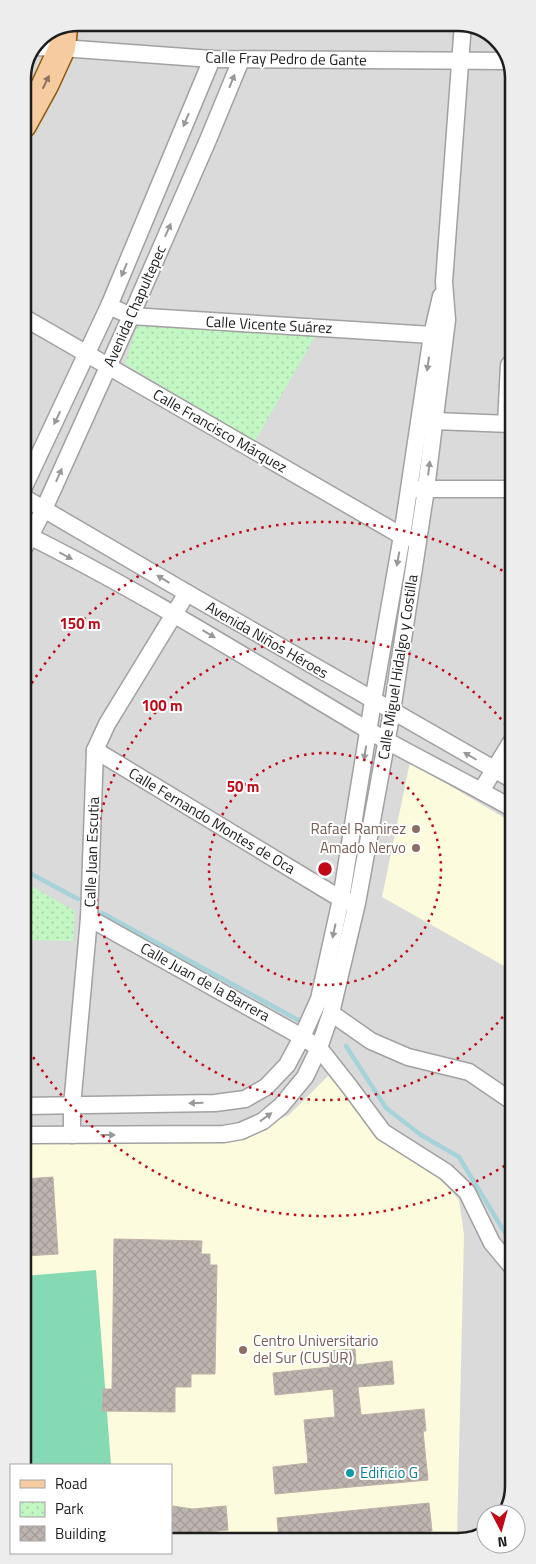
<svg xmlns="http://www.w3.org/2000/svg" width="536" height="1564" font-family="'Titillium Web',sans-serif">
<style>
.residential{fill:#dbdada}
.education{fill:#fdfbdd}
.park{fill:url(#park-dots)}
.pitch{fill:#85d9b3}
.plaza{fill:url(#plaza-grid)}
.lines{fill:none;stroke-linecap:round;stroke-linejoin:round}
.stream{stroke:#a6d2d9;stroke-width:4.5}
.building{fill:url(#building-cross-hatch);stroke:#bfb0a7}
.street-casing{stroke:#a1a1a1;stroke-width:19}
.primary-casing{stroke:#8f5808;stroke-width:29}
.street{stroke:#fff;stroke-width:16}
.primary{stroke:#f7cba0;stroke-width:26}
.oneway{fill:#999}
.oneway2{fill:#8a745e}
.ring{fill:none;stroke:#c00a18;stroke-width:2.5;stroke-dasharray:2.5 5}
.education-dot{fill:#8d6e63;stroke:#fff;stroke-width:2}
.culture-dot{fill:#0f9aa8;stroke:#fff;stroke-width:2}
.labels{text-anchor:middle;stroke-width:4;stroke-linejoin:round;paint-order:stroke}
.street-label{font-size:15px;fill:#1d1d1d;stroke:#fff}
.education-label{font-size:15px;fill:#785e54;stroke:#fff;text-anchor:end}
.culture-label{font-size:15px;fill:#0d838f;stroke:#fff;text-anchor:start}
.rim{fill:none;stroke:#1d1d1d;stroke-width:2.5}
.centre{fill:#c00a18;stroke:#fff;stroke-width:2.5}
.ring-label{font-size:15px;text-anchor:middle;font-weight:bold;fill:#c00a18;stroke:#fff;stroke-width:4;stroke-linejoin:round;paint-order:stroke}
</style>
<defs>
<pattern id="park-dots" width="8" height="8" patternUnits="userSpaceOnUse" patternTransform="scale(1.25)"><rect width="8" height="8" fill="#c2f6c3"/><path d="M2 2h.1M6 6h.1" fill="none" stroke="#a6d2a7" stroke-width="1.8" stroke-linecap="round"/></pattern>
<pattern id="plaza-grid" width="8" height="8" patternUnits="userSpaceOnUse" patternTransform="scale(1.25)"><rect width="8" height="8" fill="#d8d9e4"/><path d="M0 4h8M4 0v8" fill="none" stroke="#b9bac3"/></pattern>
<pattern id="building-cross-hatch" width="8" height="8" patternUnits="userSpaceOnUse" patternTransform="scale(1.25)"><rect width="8" height="8" fill="#beb5b0"/><path d="M0 0l8 8M0 8l8-8" fill="none" stroke="#a39b97"/></pattern>
</defs>
<rect width="100%" height="100%" fill="#eeeae4"/>
<polygon class="residential" points="79,23 461,23 494,36 512,64 513,1486 504,1514 486,1514 486,1530 472,1540 171,1541 171,1465 24,1465 23,75 39,39"/>
<g class="education">
<polygon points="410,762 513,823 513,971 382,897"/>
<polygon points="331,1073 383,1143 433,1171 459,1200 464,1235 457,1540 171,1541 171,1465 24,1465 24,1143 228,1143 289,1115"/>
</g>
<g class="park">
<polygon points="137,326 316,335 255,441 125,364"/>
<polygon points="24,882 75,911 73,941 24,940"/>
</g>
<polygon class="pitch" points="96,1270 111,1465 24,1465 24,1276"/>
<polygon class="plaza" points="24,1200 30,1200 32,1230 24,1231"/>
<g class="lines">
<g class="stream">
<polyline points="24,870 78,899"/>
<polyline points="102,913 300,1021"/>
<polyline points="346,1046 386,1108 421,1135 459,1157 510,1241 513,1244"/>
</g>
</g>
<g class="building">
<polygon points="53,1177 58,1254 24,1256 24,1231 32,1230 30,1200 24,1200 24,1179"/>
<polygon points="114,1239 202,1241 201,1254 210,1254 210,1265 217,1265 215,1374 191,1374 191,1387 175,1387 175,1412 102,1411 103,1389 112,1389"/>
<polygon points="355,1349 356,1365 392,1361 394,1384 358,1387 361,1415 424,1409 426,1431 423,1431 428,1480 275,1494 273,1467 308,1463 304,1420 335,1417 333,1389 275,1395 273,1373 330,1367 329,1351"/>
<polygon points="429,1503 432,1531 331,1540 279,1540 277,1518"/>
<polygon points="173,1506 192,1509 226,1506 228,1530 195,1533 193,1541 171,1541"/>
</g>
<g class="lines">
<g class="street-casing">
<g id="street">
<polyline points="35,47 62,48 212,59 510,61"/>
<polyline points="109,306 131,316 432,335 439,328"/>
<polyline points="23,317 402,536 411,538"/>
<polyline points="435,421 512,424"/>
<polyline points="506,424 509,365"/>
<polyline points="23,489 109,306 212,59"/>
<polyline points="417,489 512,489"/>
<polyline points="23,497 187,593 513,780"/>
<path d="M23 533C141 591 253 662 366 729 414 757 465 781 513 809"/>
<polyline points="23,550 44,509 131,316 208,140 241,60"/>
<polyline points="95,750 341,899 351,902"/>
<polyline points="481,791 513,739"/>
<polyline points="89,918 302,1037 319,1048 349,1086 383,1132 446,1172 467,1192 492,1243 513,1268"/>
<polyline points="331,1013 371,1041 408,1057 469,1072 513,1102"/>
<polyline points="24,1106 215,1103 245,1099 266,1087 287,1065 302,1037 319,999 341,899 373,701 402,536 432,335 441,296"/>
<polyline points="24,1135 224,1134 241,1131 263,1121 281,1106 305,1077 319,1048 331,1013 357,903 392,711 426,489 447,320 444,282 463,23"/>
<polyline points="72,1135 72,1106 89,918 95,750 107,724 187,593"/>
</g>
</g>
<g class="primary-casing">
<polyline id="primary" points="23,125 45,85 62,48 64,28"/>
</g>
<use href="#street" class="street"/>
<use href="#primary" class="primary"/>
</g>
<defs><path id="oneway-solid" d="M-6-.8H1V-3.2L6.5 0L1 3.2V.8H-6Z" transform="scale(1.25)"/></defs>
<g class="oneway">
<use href="#oneway-solid" transform="translate(232 81) rotate(-68)"/>
<use href="#oneway-solid" transform="translate(186 120) rotate(113)"/>
<use href="#oneway-solid" transform="translate(168 230) rotate(-66)"/>
<use href="#oneway-solid" transform="translate(124 270) rotate(113)"/>
<use href="#oneway-solid" transform="translate(428 364) rotate(98)"/>
<use href="#oneway-solid" transform="translate(57 418) rotate(115)"/>
<use href="#oneway-solid" transform="translate(429 468) rotate(-83)"/>
<use href="#oneway-solid" transform="translate(59 475) rotate(-66)"/>
<use href="#oneway-solid" transform="translate(66 556) rotate(28)"/>
<use href="#oneway-solid" transform="translate(398 559) rotate(100)"/>
<use href="#oneway-solid" transform="translate(163 579) rotate(-149)"/>
<use href="#oneway-solid" transform="translate(209 634) rotate(31)"/>
<use href="#oneway-solid" transform="translate(365 753) rotate(99)"/>
<use href="#oneway-solid" transform="translate(470 756) rotate(-150)"/>
<use href="#oneway-solid" transform="translate(334 931) rotate(102)"/>
<use href="#oneway-solid" transform="translate(196 1103) rotate(179)"/>
<use href="#oneway-solid" transform="translate(266 1117) rotate(-36)"/>
<use href="#oneway-solid" transform="translate(108 1135)"/>
</g>
<use class="oneway2" href="#oneway-solid" transform="translate(46 82) rotate(-64)"/>
<g class="ring">
<circle cx="325" cy="869" r="116"/>
<path d="M512 1005A231 231 0 1 1 512 733"/>
<path d="M511 1162A347 347 0 0 1 24 1042M24 696A347 347 0 0 1 511 576"/>
</g>
<g class="education-dot">
<circle cx="416" cy="829" r="5"/>
<circle cx="416" cy="848" r="5"/>
<circle cx="243" cy="1350" r="5"/>
</g>
<circle class="culture-dot" cx="350" cy="1473" r="5"/>
<g class="labels">
<g class="street-label">
<text transform="translate(286 59) rotate(1)" y="5">Calle Fray Pedro de Gante</text>
<text transform="translate(135 306) rotate(-66)" y="5">Avenida Chapultepec</text>
<text transform="translate(269 325) rotate(3)" y="5">Calle Vicente Suárez</text>
<text transform="translate(220 431) rotate(30)" y="5">Calle Francisco Márquez</text>
<text transform="translate(267 640) rotate(30)" y="5">Avenida Niños Héroes</text>
<text transform="translate(398 667) rotate(-81)" y="5">Calle Miguel Hidalgo y Costilla</text>
<text transform="translate(212 821) rotate(31)" y="5">Calle Fernando Montes de Oca</text>
<text transform="translate(92 852) rotate(-88)" y="5">Calle Juan Escutia</text>
<text transform="translate(205 982) rotate(29)" y="5">Calle Juan de la Barrera</text>
</g>
<g class="education-label">
<text x="406" y="834">Rafael Ramirez</text>
<text x="406" y="853">Amado Nervo</text>
<text x="253" y="1346" text-anchor="start">Centro Universitario<tspan x="253" dy="17">del Sur (CUSUR)</tspan></text>
</g>
<g class="culture-label">
<text x="360" y="1478">Edificio G</text>
</g>
</g>
<path d="M0 0H536V1564H0ZM78 31H458A47 47 0 0 1 505 78V1486A47 47 0 0 1 458 1533H78A47 47 0 0 1 31 1486V78A47 47 0 0 1 78 31Z" fill="#ededed" fill-rule="evenodd"/>
<path class="rim" d="M78 31H458A47 47 0 0 1 505 78V1486A47 47 0 0 1 458 1533H78A47 47 0 0 1 31 1486V78A47 47 0 0 1 78 31Z"/>
<circle cx="325" cy="869" r="8" class="centre"/>
<g class="ring-label">
<text x="80" y="629">150 m</text>
<text x="162" y="711">100 m</text>
<text x="243" y="792">50 m</text>
</g>
<rect x="10" y="1464" width="162" height="90" fill="#ffffff" stroke="#a5a5a5"/>
<rect x="20" y="1480" width="25" height="8" fill="#f7cba0" stroke="#a5a5a5"/>
<text x="55" y="1489" font-size="15" fill="#1d1d1d">Road</text>
<rect x="20" y="1502" width="25" height="15" fill="url(#park-dots)" stroke="#a5a5a5"/>
<text x="55" y="1514" font-size="15" fill="#1d1d1d">Park</text>
<rect x="20" y="1526" width="25" height="15" fill="url(#building-cross-hatch)" stroke="#a5a5a5"/>
<text x="55" y="1539" font-size="15" fill="#1d1d1d">Building</text>
<g transform="translate(501 1529) rotate(174)"><circle r="24" fill="#ffffff" stroke="#a5a5a5"/>
<path d="M0-4L9 19L0 12L-9 19Z" fill="#c00a18"/>
<text y="-8" font-size="14" font-weight="bold" text-anchor="middle" fill="#1d1d1d">N</text>
</g>
</svg>
